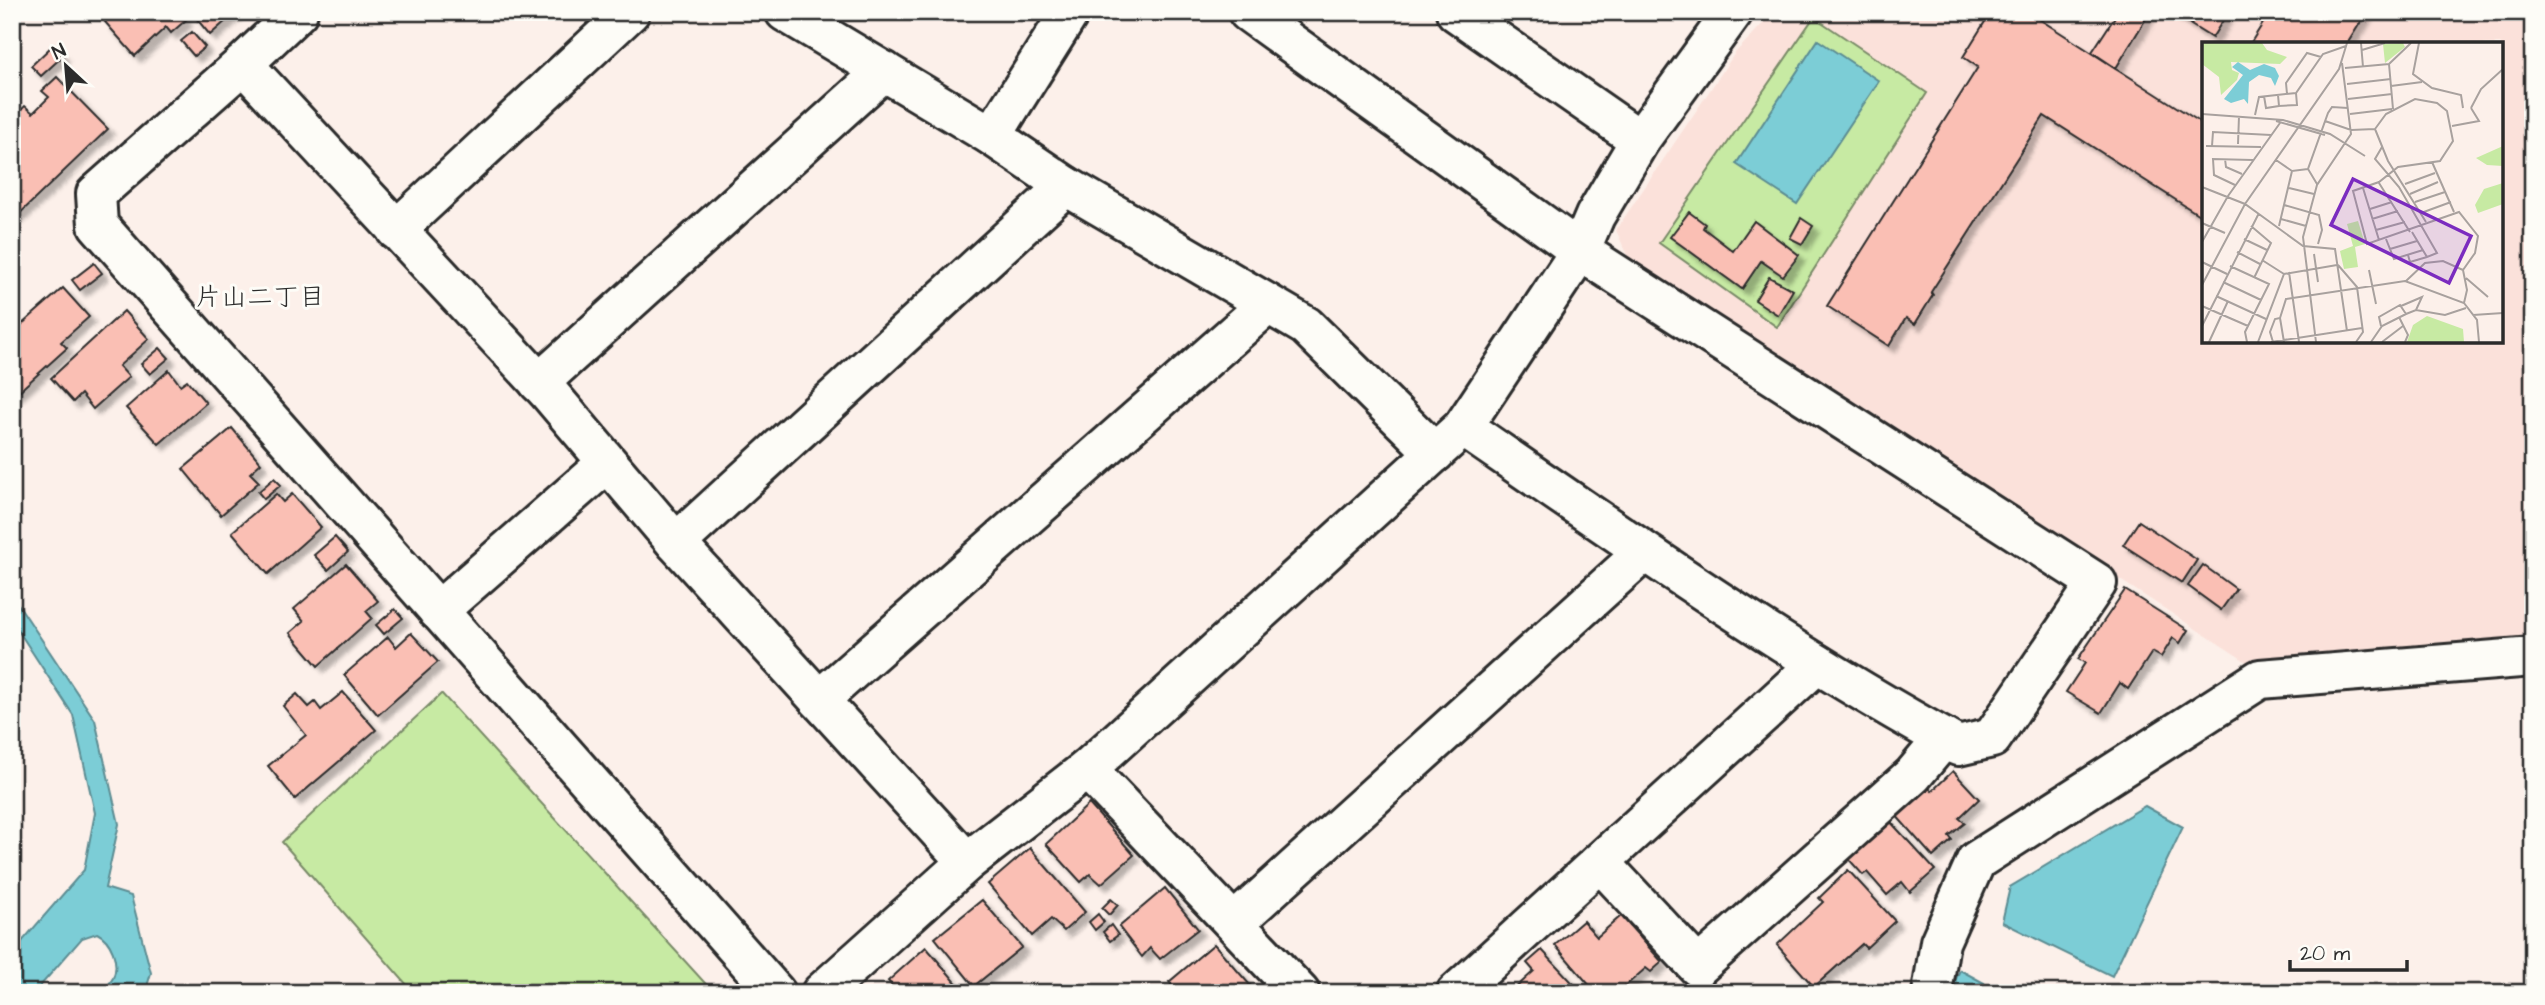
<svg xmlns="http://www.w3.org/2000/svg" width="2545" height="1005" font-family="'Architects Daughter','Klee One',sans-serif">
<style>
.built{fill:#fbe1da;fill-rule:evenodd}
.green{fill:#c7eaa3;stroke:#798a67;stroke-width:2}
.water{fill:#7ccdd6;stroke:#5c8c92;stroke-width:2}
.building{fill:#fabfb4;stroke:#2b2b2b;stroke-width:2;filter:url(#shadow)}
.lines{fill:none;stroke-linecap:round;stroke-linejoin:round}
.minor-casing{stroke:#2b2b2b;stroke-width:44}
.minor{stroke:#fdfcf7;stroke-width:38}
.labels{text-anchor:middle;stroke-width:6;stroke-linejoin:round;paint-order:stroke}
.neighbourhood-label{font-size:26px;fill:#2b2b2b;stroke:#fdfcf7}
.inset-road{fill:none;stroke:#a8a19e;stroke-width:2}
.view{fill:#7b2cbf;fill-opacity:0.15;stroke:#7b2cbf;stroke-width:3.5}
.inset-edge{fill:none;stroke:#2b2b2b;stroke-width:3.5}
</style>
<defs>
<filter id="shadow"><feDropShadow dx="6" dy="6" stdDeviation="2" flood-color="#0004"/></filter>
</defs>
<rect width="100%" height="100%" fill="#fcf0ea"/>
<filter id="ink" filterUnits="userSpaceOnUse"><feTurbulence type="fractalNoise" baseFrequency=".0143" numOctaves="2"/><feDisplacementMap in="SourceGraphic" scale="14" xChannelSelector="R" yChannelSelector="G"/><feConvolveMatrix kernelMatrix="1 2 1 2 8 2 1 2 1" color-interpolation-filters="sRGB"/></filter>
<g filter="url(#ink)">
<path class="built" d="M1774 12H2533V646L2256 668 1630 262 1616 230 1735 53ZM2204 44H2501V341H2204Z"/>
<g class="green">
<polygon points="1814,17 1927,93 1777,327 1659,243"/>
<polygon points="441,694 442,694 714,993 414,993 282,842"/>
</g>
<g class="water">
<polygon points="1818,40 1879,81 1797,204 1736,164"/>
<path d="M12 595 95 720 119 824 105 888 131 896 151 973 145 993H103C106 988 110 983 113 978 120 962 111 940 97 933L82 938 34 993H12V953L84 870 95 813 73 715 12 621Z"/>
<polygon points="2145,806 2183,827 2112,976 2002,922 2010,887"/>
<polygon points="1960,970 1984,983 1978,993 1953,993 1952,987"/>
</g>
<g class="building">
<polygon points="116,12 179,12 186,20 171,33 166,27 135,56 105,22"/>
<polygon points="191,12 236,12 210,35"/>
<polygon points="1991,12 2028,12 2200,122 2204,116 2204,218 2044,116 1931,292 1933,295 1915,324 1906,318 1889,346 1827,306 1978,67 1963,57"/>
<polygon points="2118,12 2150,12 2116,68 2092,52"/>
<polygon points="2171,12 2198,12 2190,24"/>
<polygon points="2199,12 2228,12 2212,38 2191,25"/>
<polygon points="2270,12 2367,12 2347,44 2250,44"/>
<polygon points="192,32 205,47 194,56 181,41"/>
<polygon points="53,45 63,56 41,76 31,66"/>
<polygon points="57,77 108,129 12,221 12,119 25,106 33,113 49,97 42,91"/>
<polygon points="1689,212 1705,224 1703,228 1733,251 1754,221 1799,255 1783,276 1761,261 1742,289 1670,237"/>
<polygon points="1801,218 1813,226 1802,244 1790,238"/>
<polygon points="94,263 102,273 80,290 72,280"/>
<polygon points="1769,277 1793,290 1778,315 1755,300"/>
<polygon points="63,288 89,317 61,342 67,348 16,394 12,389 12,333"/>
<polygon points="124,311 149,339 119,366 129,377 93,409 81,394 73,402 51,378"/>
<polygon points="160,348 169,358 150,374 141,364"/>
<polygon points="169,370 180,385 187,380 206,403 159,444 126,408"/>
<polygon points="232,428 261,463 250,473 259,482 221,515 183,469"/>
<polygon points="274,478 281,485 264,499 258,492"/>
<polygon points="276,494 283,502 292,494 321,527 268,574 232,532"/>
<polygon points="2139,521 2197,560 2182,583 2123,545"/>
<polygon points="335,537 348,552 328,570 314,555"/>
<polygon points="346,564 378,601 366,611 372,618 318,666 290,633 304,621 294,609"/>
<polygon points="2203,565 2236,589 2221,610 2188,586"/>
<polygon points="2125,590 2188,630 2180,643 2173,638 2161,657 2152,652 2128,689 2120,683 2101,713 2066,692 2085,663 2078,659"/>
<polygon points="395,609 403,618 384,634 376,625"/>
<polygon points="411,633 438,662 378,715 344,675 388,637 396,647"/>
<polygon points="343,692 376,730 295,799 268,766 306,735 283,706 297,694 309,707 315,702 321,710"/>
<polygon points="1953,771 1979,799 1959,818 1965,823 1949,836 1952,840 1933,857 1894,813 1925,784 1932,791"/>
<polygon points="1089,804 1134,855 1101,884 1090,874 1081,882 1046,844"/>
<polygon points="1887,818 1935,870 1910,892 1902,882 1887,895 1867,872 1863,875 1846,856"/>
<polygon points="1030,848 1085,912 1064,931 1051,919 1032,936 988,884"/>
<polygon points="1848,870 1895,921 1866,948 1862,944 1814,987 1777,945 1823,902 1819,898"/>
<polygon points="1165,888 1198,929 1160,959 1150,948 1142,957 1119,927"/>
<polygon points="1111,899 1118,905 1109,915 1102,908"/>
<polygon points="982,900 1022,947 974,986 935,938"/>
<polygon points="1098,914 1104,922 1095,930 1089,922"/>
<polygon points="1621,916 1662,962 1651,972 1646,968 1622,989 1625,993 1596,993 1555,945 1583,921 1597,937"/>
<polygon points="1111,925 1118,935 1110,941 1103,932"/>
<polygon points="1214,944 1257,993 1178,993 1169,982"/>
<polygon points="926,947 965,993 898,993 888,981"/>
<polygon points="1542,950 1582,993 1510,993 1534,971 1527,963"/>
</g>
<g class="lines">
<g class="minor-casing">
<g id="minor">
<polyline points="298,12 243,64 96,194 98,225 776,993"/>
<polyline points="785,12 992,136 1066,186 1306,326 1435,453"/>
<path d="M1248 12 1580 251 2097 583 1992 738 1958 746C1786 652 1624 538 1463 427"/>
<polyline points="1456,12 1640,140"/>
<polyline points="243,64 548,392 676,543 967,862"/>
<polyline points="992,136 1070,12"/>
<polyline points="396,230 630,12"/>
<polyline points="539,383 884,71"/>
<polyline points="676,543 1066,186"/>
<polyline points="438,611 607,463"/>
<polyline points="819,700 1268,304"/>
<polyline points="1087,769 1300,993"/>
<polyline points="1600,862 1698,967 1913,775 1944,738"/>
<polyline points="1234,923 1644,552"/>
<polyline points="821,993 967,862 1087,769 1463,427 1580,251 1595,216 1640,140 1733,12"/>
<polyline points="1456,993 1817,664"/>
<polyline points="1932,993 1940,942 1976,861 2260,679 2533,657"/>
</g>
</g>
<use href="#minor" class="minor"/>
</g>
</g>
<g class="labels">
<g class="neighbourhood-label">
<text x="260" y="305">片山二丁目</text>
</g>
</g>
<g transform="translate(2202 42)">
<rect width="301" height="301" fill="#fcf0ea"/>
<path d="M0 1H60L65 8 85 15 78 22 29 20 30 28 37 31 35 38 19 53 17 35 0 22ZM201 1 203 5 183 21 181 2ZM301 104V124L285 123 274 116ZM301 141V162L276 171 273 163 282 147ZM156 179 163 202 153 205 156 225 142 227 138 209 151 204 145 182ZM225 274 261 287 262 300H205L211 283Z" fill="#c7eaa3"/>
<path d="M36 20 48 28 62 22 73 26 77 34 73 44 69 36 57 33 47 40 46 62 42 57 29 61 22 57 41 33 30 25Z" fill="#7ccdd6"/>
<path class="inset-road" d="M159 1 161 25M217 1 211 32 230 46 259 53 261 66M160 8 183 1M187 22 191 67M143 26 187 22 209 1M145 42 189 37M189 44 220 40M85 52 84 41 105 11 119 15M76 53 77 64 95 63 94 51M62 54 64 66 77 64M146 57 190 52M269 66 279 47 301 27M0 72 81 78 128 92 163 114M148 72 190 67M53 73 57 55 94 51 121 12 144 4M74 79 123 93M123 79 149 88 173 87M250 84 277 79 269 66M173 87 184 72 213 57 235 61 245 69 251 99 238 119 196 125 177 140 151 149 165 202 257 170 276 194 273 211 261 228M173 87 186 119 224 180M36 102 37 74M4 104 59 105M10 104 11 90 69 93M180 105 173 117 197 145 235 211 225 215 210 190M23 117 24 125 40 132M74 118 90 129 106 127M230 120 252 170M177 141 208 190M115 142 106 127 126 71 130 65 146 66M203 142 233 131M33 143 12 133 11 117 51 118M0 145 43 162 101 204 133 207 145 289M87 146 112 152M161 146 177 198M208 152 236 140M213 160 243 150M82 163 117 173 120 188 116 202M168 167 190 160M219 171 249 160M79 177 104 184M170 177 196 169M0 181 23 191M49 184 69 201 52 236M77 184 90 129M174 188 203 180M42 197 65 208M184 197 192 217 221 208M0 200 26 154 78 81M188 207 215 199M35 210 58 222M112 212 116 240M206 213 208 220 225 215M60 218 82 232M0 220 25 232M136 223 155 245 161 290 154 300M28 224 67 242 43 290 45 300M167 228 174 262M87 230 97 300M264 236 286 255M204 239 223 221 241 219 261 228 265 248 262 261M21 240 59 258M0 243 43 162 137 27 145 1M14 254 64 277M0 264 46 284M199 264 220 255 214 268M271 273 301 271M197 275 206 293 203 300M0 284 57 171M179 284 177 275 198 263 204 272M7 300 26 259M56 300 82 232 135 223M69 300 160 286M71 300 68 290 73 277 78 276M82 300 78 276 84 257 203 239 262 261 275 278 277 300M114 300 101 195 115 143 149 92 140 21M169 300 180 284 204 272 214 268 243 273 264 266M180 300 201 284"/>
<path class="view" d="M151 137 269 194 247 241 129 183Z"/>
<rect width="301" height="301" class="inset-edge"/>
</g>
<rect width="2545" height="1005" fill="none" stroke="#fdfcf7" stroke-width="42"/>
<rect x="21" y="21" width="2503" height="963" fill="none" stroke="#2b2b2b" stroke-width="2.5" filter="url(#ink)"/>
<g transform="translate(66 66) rotate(334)" stroke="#fdfcf7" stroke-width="5" paint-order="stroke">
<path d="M0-5L12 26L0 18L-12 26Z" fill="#2b2b2b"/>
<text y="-10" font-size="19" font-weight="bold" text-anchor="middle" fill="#2b2b2b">N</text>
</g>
<path d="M2290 960v10h117v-10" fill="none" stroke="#2b2b2b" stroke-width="3.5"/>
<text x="2300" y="960" font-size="21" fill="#2b2b2b" stroke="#fdfcf7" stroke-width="5" paint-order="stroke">20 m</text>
</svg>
